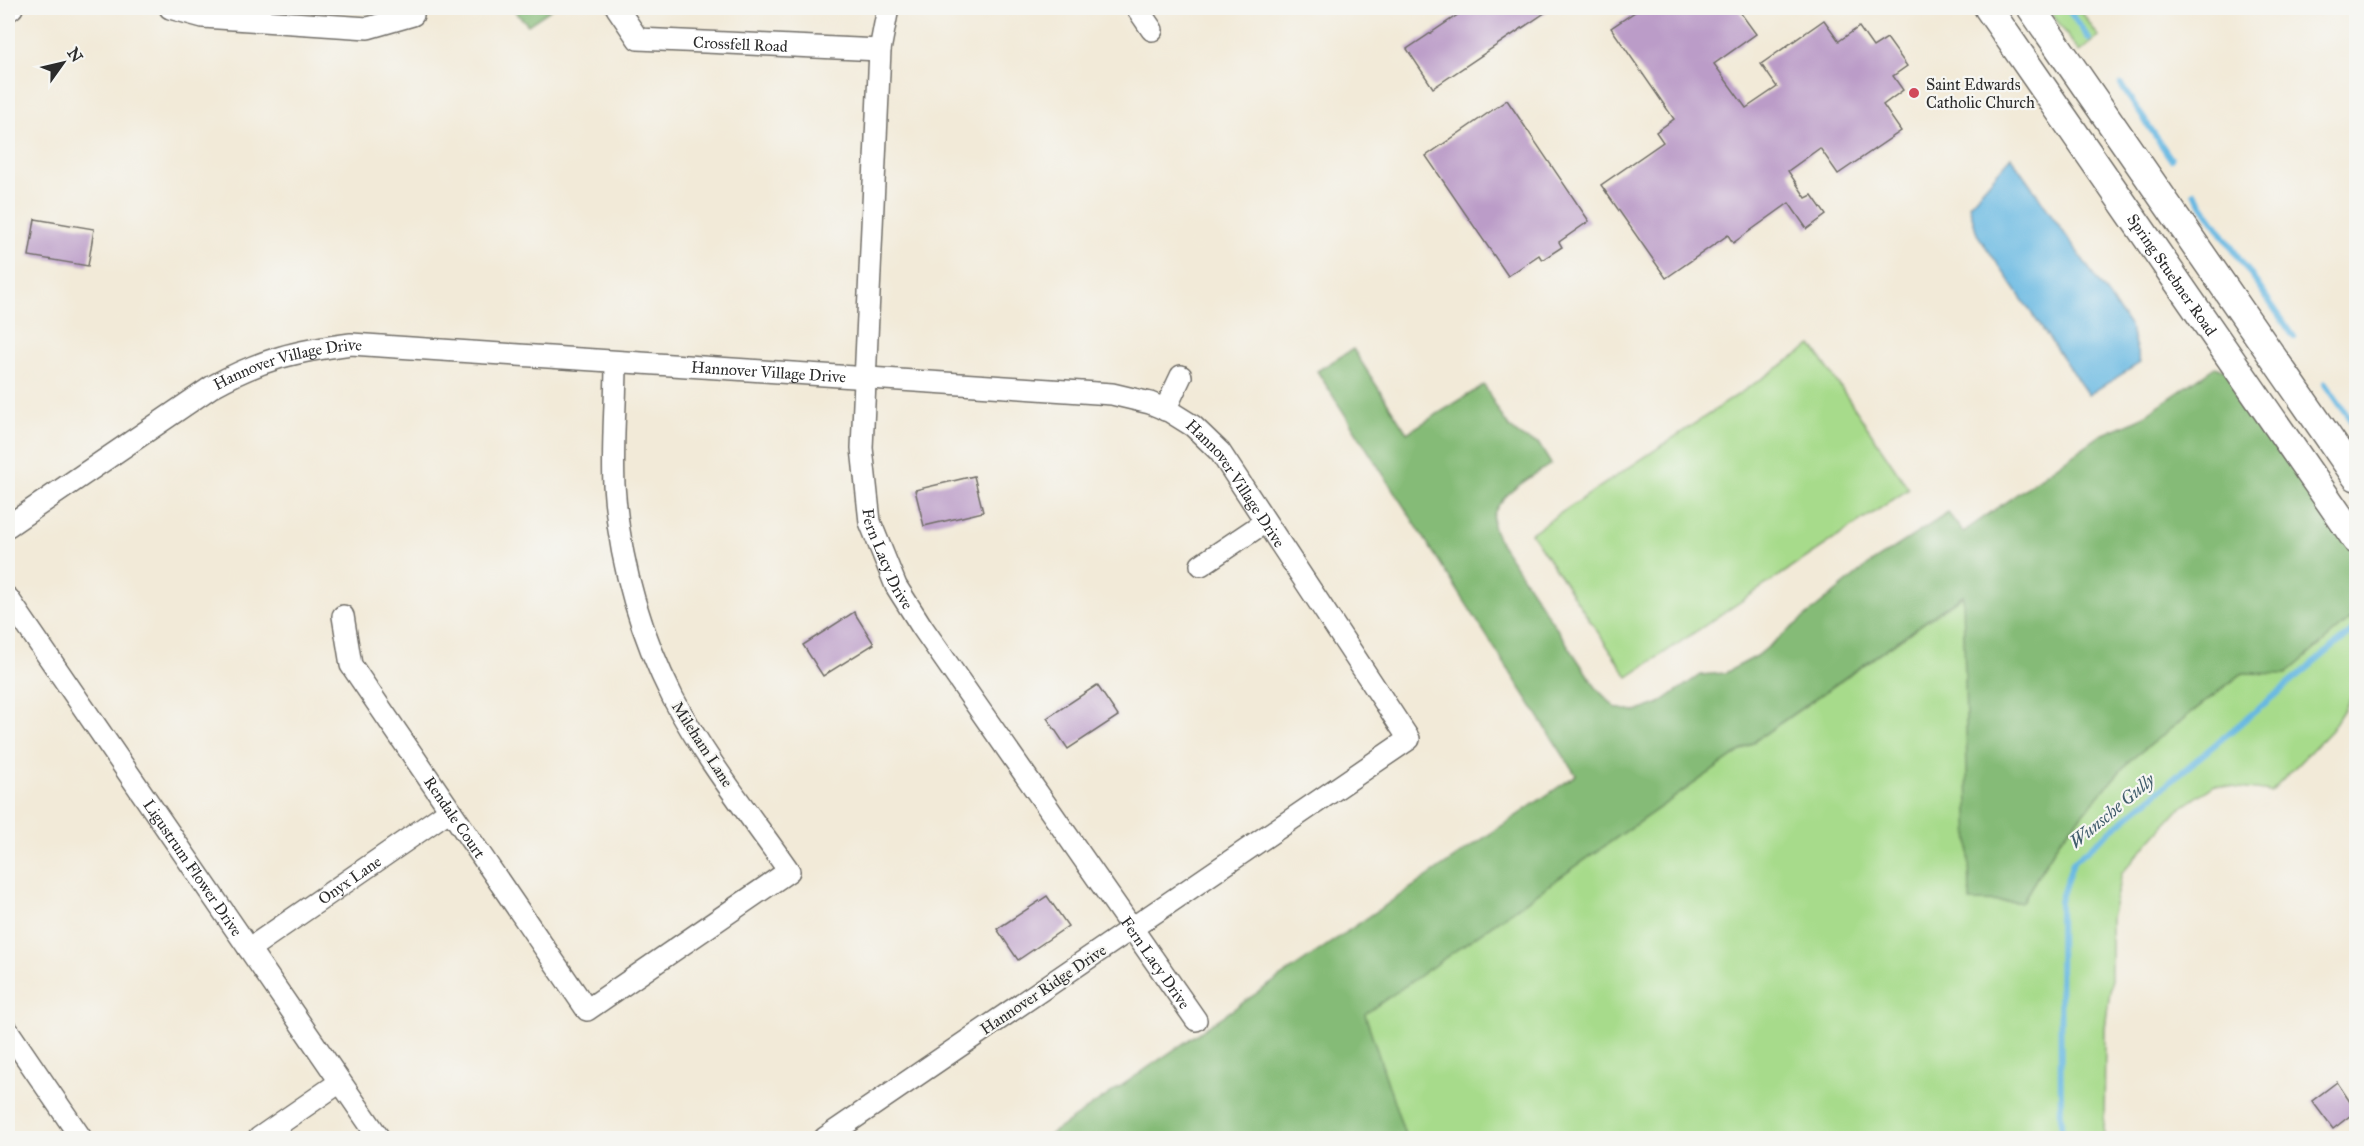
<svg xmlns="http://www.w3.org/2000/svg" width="2364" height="1146" font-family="'IM FELL Great Primer',serif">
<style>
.green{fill:#a7db8b;stroke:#69835b;stroke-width:1.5}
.forest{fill:#85bb77;stroke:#587351;stroke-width:1.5}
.water{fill:#66b8e2;stroke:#487286;stroke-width:1.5}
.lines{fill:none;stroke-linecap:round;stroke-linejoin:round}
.stream{stroke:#66b8e2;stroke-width:6}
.building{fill:#bb9cc8}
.minor-casing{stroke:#716e68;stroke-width:24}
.major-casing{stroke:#716e68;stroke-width:30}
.minor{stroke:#fff;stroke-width:21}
.major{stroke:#fff;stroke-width:27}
.poi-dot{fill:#d1495b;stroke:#f6f6f2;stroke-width:2}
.labels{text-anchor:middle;stroke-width:4.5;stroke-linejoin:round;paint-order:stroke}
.street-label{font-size:16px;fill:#2b2b2b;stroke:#f6f6f2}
.poi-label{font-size:16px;fill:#2b2b2b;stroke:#f6f6f2;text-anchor:start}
.water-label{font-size:18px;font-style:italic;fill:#405c6b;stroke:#f6f6f2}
</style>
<rect width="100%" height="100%" fill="#f6f6f2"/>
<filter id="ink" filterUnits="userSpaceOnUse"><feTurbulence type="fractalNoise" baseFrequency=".0167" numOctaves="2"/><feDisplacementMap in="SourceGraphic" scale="12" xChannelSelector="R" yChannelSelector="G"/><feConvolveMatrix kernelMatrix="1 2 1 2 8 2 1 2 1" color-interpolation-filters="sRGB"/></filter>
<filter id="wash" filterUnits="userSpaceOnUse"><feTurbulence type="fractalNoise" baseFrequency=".008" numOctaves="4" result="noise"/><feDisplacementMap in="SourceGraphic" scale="24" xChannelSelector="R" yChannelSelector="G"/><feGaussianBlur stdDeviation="1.35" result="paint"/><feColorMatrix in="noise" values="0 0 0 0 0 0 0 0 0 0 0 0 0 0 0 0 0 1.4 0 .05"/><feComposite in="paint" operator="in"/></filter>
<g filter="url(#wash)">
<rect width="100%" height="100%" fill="#f2ead8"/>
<g class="green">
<polygon points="2048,8 2079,8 2099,37 2079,52"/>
<polygon points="1812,345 1909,489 1628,677 1531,533"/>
<polygon points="1964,595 1971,901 2022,902 2059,841 2129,761 2243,673 2287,673 2356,614 2356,690 2331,730 2271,792 2215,785 2178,810 2122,873 2111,917 2111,984 2105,1028 2104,1138 1406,1138 1364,1014"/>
</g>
<g class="forest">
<polygon points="512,8 553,8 528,25"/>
<path d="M1353 349 1407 433 1484 385C1499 410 1507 437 1538 443L1551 464C1533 476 1489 499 1493 525 1494 531 1498 537 1500 543L1597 689 1616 708 1635 712 1658 704 1700 675 1725 673 1757 656 1871 563 1948 513 1963 532 2101 435 2139 419 2215 367 2228 370 2356 555V614L2286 674 2242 673 2129 761 2059 841 2022 902 1970 901 1963 595 1365 1014 1406 1138H1045L1576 775 1317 371Z"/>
</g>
<polygon class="water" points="2011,157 2130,327 2140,363 2088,395 1977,234 1969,205"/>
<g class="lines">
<g class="stream">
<polyline points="2067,8 2089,39"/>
<polyline points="2121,85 2171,159"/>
<polyline points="2194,193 2294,337"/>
<polyline points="2325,383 2356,428"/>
<polyline points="2061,1138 2060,901 2073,862 2356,628"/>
</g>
</g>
<g id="blocks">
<g class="building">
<polygon points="1468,8 1552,8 1433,88 1407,49"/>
<polygon points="1641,8 1737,8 1756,34 1714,64 1746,108 1777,87 1761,64 1824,20 1839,41 1859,27 1873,47 1887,38 1907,66 1893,76 1903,90 1883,105 1901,131 1838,174 1820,148 1788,171 1806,198 1812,195 1826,215 1807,229 1789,203 1733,243 1728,235 1666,278 1601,185 1663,142 1656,132 1674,119 1611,28"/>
<polygon points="1507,100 1589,221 1559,242 1562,247 1542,260 1539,255 1508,276 1426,156"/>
<polygon points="35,219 94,229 88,266 29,256"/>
<polygon points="974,476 983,512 924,526 915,490"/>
<polygon points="854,612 874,644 823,676 803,645"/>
<polygon points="1097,685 1118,716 1068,749 1047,718"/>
<polygon points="1047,896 1068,926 1018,960 997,929"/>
<polygon points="2337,1082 2356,1111 2333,1129 2312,1101"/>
</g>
</g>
</g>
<g filter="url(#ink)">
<use href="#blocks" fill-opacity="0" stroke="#716e68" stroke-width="1.5"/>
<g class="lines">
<g class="minor-casing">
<g id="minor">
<polyline points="170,8 203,17 368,28 413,15"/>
<path id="s1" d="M617 8 638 39 880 50"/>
<path id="s2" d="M888 8 880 50 862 448 870 522 896 586 922 627 1196 1020"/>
<polyline points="1137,8 1152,30"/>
<polyline points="8,11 12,8"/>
<polyline points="1165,410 1181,376"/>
<path id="s3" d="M8 526 213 386C262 359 296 351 351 344L1112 394 1150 403 1169 411 1193 426 1220 452 1409 739 825 1138"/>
<polyline points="1201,565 1265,522"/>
<path id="s4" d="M8 598 379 1138"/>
<path id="s5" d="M343 616 351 665 587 1010 789 871C750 815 705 759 673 698 639 631 619 559 614 485 612 444 616 403 616 362"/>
<path id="s6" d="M249 949 450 810"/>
<polyline points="8,1031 81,1138"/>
<polyline points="259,1138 340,1082"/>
</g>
</g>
<g class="major-casing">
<g id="major">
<path id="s7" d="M1988 8 2356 540"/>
<polyline points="2031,8 2356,477"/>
</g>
</g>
<use href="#minor" class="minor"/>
<use href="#major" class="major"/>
</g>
</g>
<circle class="poi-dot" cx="1914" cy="93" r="6"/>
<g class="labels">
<g class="street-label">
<text dy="6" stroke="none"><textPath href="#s1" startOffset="140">Crossfell Road</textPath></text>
<text dy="6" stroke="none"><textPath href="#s7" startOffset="324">Spring Stuebner Road</textPath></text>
<text dy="6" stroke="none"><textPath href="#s3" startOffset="327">Hannover Village Drive</textPath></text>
<text dy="6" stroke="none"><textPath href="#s3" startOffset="812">Hannover Village Drive</textPath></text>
<text dy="6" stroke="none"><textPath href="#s3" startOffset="1316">Hannover Village Drive</textPath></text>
<text dy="6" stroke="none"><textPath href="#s2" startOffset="556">Fern Lacy Drive</textPath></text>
<text transform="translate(703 744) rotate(57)" y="6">Mileham Lane</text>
<text dy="6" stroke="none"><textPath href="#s5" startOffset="234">Rendale Court</textPath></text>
<text dy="6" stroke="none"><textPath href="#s4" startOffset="327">Ligustrum Flower Drive</textPath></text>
<text dy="6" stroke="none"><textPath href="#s6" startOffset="122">Onyx Lane</textPath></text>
<text dy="6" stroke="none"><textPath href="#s2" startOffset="1042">Fern Lacy Drive</textPath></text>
<text transform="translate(1043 989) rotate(-34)" y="6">Hannover Ridge Drive</text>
</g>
<g class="poi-label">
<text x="1926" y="90">Saint Edwards<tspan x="1926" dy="18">Catholic Church</tspan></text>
</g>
<g class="water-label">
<text transform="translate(2112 811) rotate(-40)" y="6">Wunsche Gully</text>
</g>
</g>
<rect width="2364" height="1146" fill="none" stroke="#f6f6f2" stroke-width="30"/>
<g transform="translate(63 63) rotate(56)" stroke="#f6f6f2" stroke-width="4.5" paint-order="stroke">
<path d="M0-4.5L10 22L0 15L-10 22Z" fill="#2b2b2b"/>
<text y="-9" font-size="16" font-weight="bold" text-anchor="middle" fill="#2b2b2b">N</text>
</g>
</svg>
